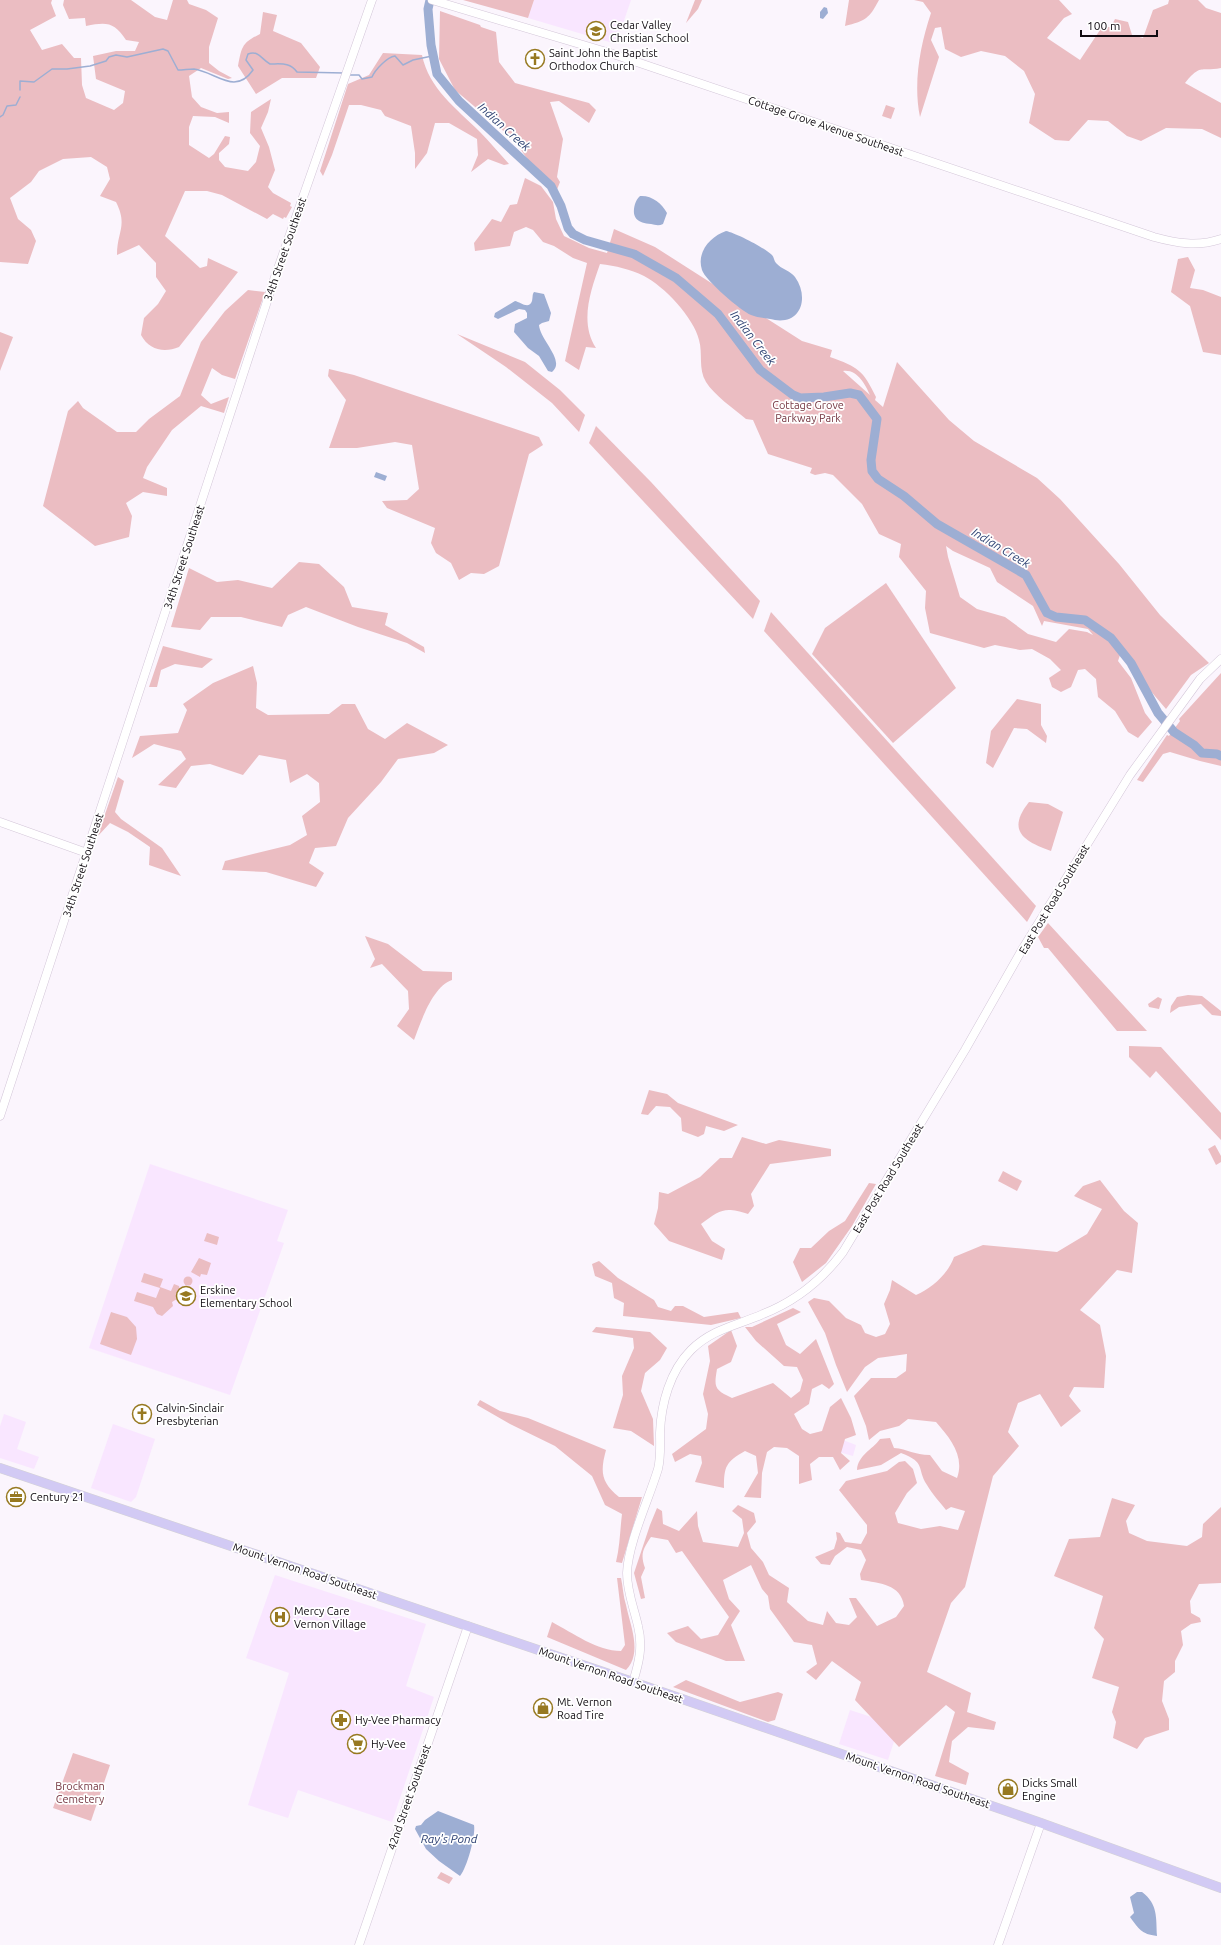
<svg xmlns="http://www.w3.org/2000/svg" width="1221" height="1945" font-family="Ubuntu,sans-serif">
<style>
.built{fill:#f9e6ff}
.green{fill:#ebbdc2;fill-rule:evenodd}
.water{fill:#9daed3}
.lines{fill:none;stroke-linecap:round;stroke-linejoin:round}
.stream{stroke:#9daed3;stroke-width:1.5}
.river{stroke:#9daed3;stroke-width:9}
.secondary-casing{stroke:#d3c6d8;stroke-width:9}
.primary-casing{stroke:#d4d3d4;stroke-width:10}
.secondary{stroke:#fff;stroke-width:8}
.primary{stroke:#d2caf4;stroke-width:9}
.labels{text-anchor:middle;stroke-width:3.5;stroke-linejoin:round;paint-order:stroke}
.poi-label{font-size:11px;fill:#100b11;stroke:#fff;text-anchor:start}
.street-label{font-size:11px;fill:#100b11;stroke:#fff}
.park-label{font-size:11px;fill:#763843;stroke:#fff}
.water-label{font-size:12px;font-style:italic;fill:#2e4273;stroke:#fff}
</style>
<rect width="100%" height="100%" fill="#fbf5fd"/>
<g class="built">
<polygon points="534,0 631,0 616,44 528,18"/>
<polygon points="150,1164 288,1210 277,1241 284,1243 230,1395 89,1348"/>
<polygon points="4,1414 26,1422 17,1449 39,1457 34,1469 0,1458 0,1426"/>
<polygon points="113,1424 155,1439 136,1497 131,1502 91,1488"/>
<polygon points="843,1440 856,1445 853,1456 839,1452"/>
<polygon points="275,1575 426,1624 406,1686 434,1697 392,1822 298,1790 288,1818 248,1805 289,1673 246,1658"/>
<polygon points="850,1710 899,1726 888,1760 839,1744"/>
</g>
<g class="green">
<path d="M0 0H52L51 3 56 16 30 30 42 50 62 44 74 58H81L82 85 86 98 114 110 123 103 125 91 96 79 93 56 116 51H135L139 42 126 40C114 22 107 22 86 26L85 18 69 19 63 5 64 0H131L155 17 167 20 173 0H187L189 4 206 10 218 18 209 47V63L219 71 232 78 228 79 201 68 189 76 192 97 201 107 217 113 229 112V123L215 117 193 116 189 127V145L209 158 214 154 225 136 230 137 229 144 219 153V160L225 167 248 171 256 162 260 146 250 133 251 112 271 99 268 112 261 128 269 147 275 170 268 187 273 193 291 203 290 206 292 207 286 218 284 217 283 219 273 214 267 219 222 195 207 191H185L165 236 200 268 207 266 208 258 238 272 179 347C164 353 149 350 141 335L144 318 158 304 166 291 156 277V263L139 245 117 255C117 231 128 226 116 202L100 196 110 179 107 167 91 157 63 159 39 171 31 182 10 198 18 219 31 230 36 241 28 264 0 262Z"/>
<polygon points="463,0 534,0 528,18"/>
<polygon points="695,0 702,0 698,9 686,23"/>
<path d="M849 0H879C869 19 865 21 845 26Z"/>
<path d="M914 0H1059L1072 14 1064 18 1047 38 1080 60 1102 27H1111L1115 19 1128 22 1132 35 1143 38 1153 10 1168 4 1169 0H1198L1206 8 1221 13V68C1201 72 1201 63 1185 83L1221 103V138L1202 129 1166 128 1141 141 1127 136 1108 121 1088 120 1069 141 1055 140 1029 123 1035 94 1024 71 1005 56 981 51 961 57 945 49 941 27 935 28 931 40 939 57 920 117C913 83 920 46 931 13L923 2Z"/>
<polygon points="440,11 480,25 481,27 496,32 499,62 515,83 589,103 596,110 589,123 559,101 550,102 563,139 557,177 560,182 554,197 514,140 455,90 439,59"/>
<path d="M263 12 277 15 273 31 301 43 320 67 316 78H282L256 94 238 66C242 46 242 43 260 34Z"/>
<path d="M383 53 422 55C429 89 456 108 480 132 490 142 499 153 509 164L504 165 488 159 471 172 478 155 477 139 449 123H435L427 153 415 169V153L411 126 385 116 381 110 361 105H349L332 155 323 176 320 171 348 84 369 75Z"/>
<polygon points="886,105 895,108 891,119 882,116"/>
<path d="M525 178 541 186 553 202 556 219 564 236 589 248 607 253 614 229 655 247 802 341 832 350 830 357C858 367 863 370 876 397L875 400 883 407 897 362 949 420 974 441 1037 478 1060 499 1119 564 1160 615 1209 663 1191 675 1166 709 1120 655 1118 661 1131 678 1145 713 1152 722 1138 738 1128 732 1115 711 1098 697 1096 679 1085 669 1078 670 1071 687 1061 692 1052 687 1049 678 1061 670 1050 659 1032 649 1020 650 995 645 984 648 930 633 925 608 926 591 899 557 901 544 879 534 862 504 833 475 825 473 815 475 810 473 812 468 768 454 753 420 746 419C734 409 714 395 706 382 698 369 703 353 699 340 694 318 664 286 644 276 630 269 616 266 600 264 591 290 579 322 596 348L586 347 579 370 565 361 587 263 573 258 554 246 543 242 533 230 526 227 514 232 510 246 475 251 474 243 492 219 501 222 510 205 517 204ZM843 371C857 369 865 384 870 395ZM946 546 953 551 990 568 997 582 1033 606 1042 626 1044 621 1088 629 1093 635 1087 632 1069 629 1056 642 1028 634 1005 617 977 609 960 597 948 557Z"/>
<polygon points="1188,257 1195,270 1190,288 1203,290 1221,297 1221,355 1203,352 1190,306 1171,292 1178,259"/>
<polygon points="248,290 265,292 235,379 222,375 212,368 201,395 211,404 229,397 224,413 201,406 172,430 147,467 143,478 167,488 167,496 143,492 126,503 132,516 129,537 95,546 43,506 68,411 78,401 83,408 117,432 136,432 149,419 180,396 201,342 225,311"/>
<polygon points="0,332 13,337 0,371"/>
<polygon points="457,334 525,362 560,390 585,415 579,432 552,403 506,367"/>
<polygon points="329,369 354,375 539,437 543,445 529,454 499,566 484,574 471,573 459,580 451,563 436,553 431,543 435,528 387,508 382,501 407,500 419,489 412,445 395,442 357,448 329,448 346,400 328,376"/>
<polygon points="596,426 651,482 760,601 753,619 589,443"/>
<polygon points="299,562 319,564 344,587 352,607 388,613 385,625 424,647 425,653 407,643 358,627 306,607 288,615 282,627 241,617 211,617 200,630 171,627 189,568 217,582 238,580 272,588"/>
<polygon points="886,583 956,688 893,743 812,654 825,628"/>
<polygon points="771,612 1036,906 1027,922 764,631"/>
<polygon points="163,646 213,659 202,668 175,664 161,670 157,687 149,687"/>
<polygon points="253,666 257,683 256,708 268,715 329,714 342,704 355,704 368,729 385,739 407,723 448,745 434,753 398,759 381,782 348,818 336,846 315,848 309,863 324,873 316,887 266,872 222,870 225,861 290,845 307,835 302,816 320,802 319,783 307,774 290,783 286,760 259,755 243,775 210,764 191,766 176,788 158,785 186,759 181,751 154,744 132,758 140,736 178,733 187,710 183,704 213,683"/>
<polygon points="1221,673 1221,766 1200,761 1170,752 1163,754 1143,782 1137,780 1167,735 1169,736 1180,721 1179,719"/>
<polygon points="1017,699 1041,704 1041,725 1047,736 1046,743 1027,729 1014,728 993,768 986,763 991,731"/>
<polygon points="118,777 124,781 115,812 121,819 162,848 181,876 149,865 150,847 128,832 110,823 97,837"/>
<path d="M1029 802 1048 804 1063 812 1051 851C1024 841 1006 831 1029 802Z"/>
<polygon points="1048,923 1147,1031 1117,1031 1048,948 1044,948 1038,937"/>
<path d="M365 936 388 944 423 971 452 972V980C432 987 421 1022 414 1040L397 1026 409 1009 408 991 382 964 370 968 375 959Z"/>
<polygon points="1188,995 1202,996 1221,1011 1221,1016 1212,1015 1201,1004 1179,1007 1170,1013 1171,1006 1177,997"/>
<polygon points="1158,997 1162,999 1159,1009 1149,1007 1148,1004"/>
<polygon points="1129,1046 1161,1047 1221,1113 1221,1140 1156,1071 1150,1078 1129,1057"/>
<polygon points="649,1090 667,1094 678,1103 738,1125 724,1131 706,1126 704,1134 698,1137 682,1131 681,1118 670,1107 656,1106 648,1115 641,1114"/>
<path d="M742 1137 766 1144 779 1140 831 1149V1156L770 1164 751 1194 754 1206 748 1214C724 1206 720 1210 701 1224L712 1241 725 1249 722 1260 669 1241 654 1224 658 1208 659 1192 668 1194 700 1177 720 1158H732Z"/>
<polygon points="1215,1145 1221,1156 1221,1162 1216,1165 1208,1149"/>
<polygon points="1003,1171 1022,1181 1017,1191 998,1181"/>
<path d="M1100 1180 1124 1211 1138 1223 1132 1273 1117 1270 1080 1310 1100 1325 1106 1356 1104 1388 1074 1387 1069 1396 1081 1411 1061 1427 1040 1394 1018 1403 1008 1432 1019 1446 993 1476 965 1587 951 1603 927 1672 971 1693 967 1712 996 1722 994 1730 968 1727 952 1741 949 1762 969 1773 966 1785 935 1776 955 1712 946 1705 899 1747 855 1700 861 1682 832 1661 816 1680 806 1672 817 1664 812 1645 794 1642 770 1609 768 1596 762 1589 751 1565 723 1580 729 1599 740 1611 731 1625 745 1661H726L676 1642 667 1633 688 1626 701 1639 718 1635 729 1617 682 1551 676 1553 668 1540 651 1537C643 1549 640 1554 645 1568L641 1577 645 1598 641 1599 634 1573 650 1525 657 1508 662 1511 663 1524 679 1531 697 1511 698 1526 703 1542 738 1547 744 1533 742 1519 732 1511 738 1505 754 1513 756 1522 747 1533 751 1548 763 1562 769 1575 789 1588 787 1602 808 1621 823 1625 827 1611 836 1623 849 1625 857 1617 849 1598H856L877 1626 896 1617 904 1606C901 1584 879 1583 861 1580L860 1574 866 1560 861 1550 847 1547 835 1556 830 1565 821 1564 815 1557 834 1549 837 1539 836 1532 840 1533 845 1542 861 1544 867 1533V1525L839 1490 846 1481 887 1471 899 1462 905 1461 913 1469 917 1483 907 1493 895 1513 898 1523 921 1529 940 1526 958 1530 965 1511 951 1507 946 1510C940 1502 932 1494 927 1485 916 1468 927 1463 901 1453L881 1465 857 1470C858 1455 872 1450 880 1439L890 1438 894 1448C908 1449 914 1455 930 1455L942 1471 957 1478C965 1456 950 1438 936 1422L908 1419 899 1426 880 1431 869 1440 866 1426 854 1396 871 1378H896L906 1371 907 1354 878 1358 865 1367 847 1392 836 1365 825 1333 808 1302 814 1298 829 1301 846 1318 861 1325 865 1333 876 1337 885 1334 890 1324 884 1304 890 1290 892 1280 916 1295C932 1288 948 1274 954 1257L983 1245 1057 1252 1087 1234 1102 1209 1074 1196 1083 1186Z"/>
<polygon points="869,1183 876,1184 852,1226 826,1263 802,1282 793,1262 800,1248 811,1248 829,1231 845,1221"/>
<polygon points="207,1233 219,1237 217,1245 204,1241"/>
<polygon points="199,1258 211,1263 207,1275 201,1274 200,1277 191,1272"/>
<polygon points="599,1261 618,1278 654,1300 658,1307 671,1311 675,1306 683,1306 704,1317 738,1312 741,1318 711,1325 623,1316 624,1303 614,1298 612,1283 595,1276 592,1264"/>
<polygon points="144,1273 163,1279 160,1287 171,1291 174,1284 179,1286 181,1294 184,1298 182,1301 177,1299 172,1302 173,1306 162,1316 157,1314 153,1307 134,1301 137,1292 156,1298 160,1288 141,1282"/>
<circle cx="188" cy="1281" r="4.5"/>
<path d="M793 1308 801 1312 777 1324 786 1345 800 1354 816 1339 834 1384 829 1389 822 1384 812 1389 809 1404 794 1414 802 1429 810 1434 822 1431 830 1407 841 1398 851 1418 856 1435 845 1439 841 1453 850 1461 840 1470 833 1457H819L810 1464 812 1480 799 1484V1456L787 1448 774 1447 767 1452 762 1473 761 1498 744 1497 758 1473 756 1456 745 1451C726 1462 724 1466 724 1488L695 1482 702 1463 701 1456 690 1454 675 1462 672 1454 706 1429 708 1414 703 1394 710 1361 708 1346 731 1330 737 1346 731 1362 717 1369C714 1387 714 1390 732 1398L773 1383 791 1398 800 1391 803 1380 797 1367 784 1366 756 1341 745 1327H752Z"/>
<polygon points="111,1312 127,1317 136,1327 137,1339 131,1355 100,1344"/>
<polygon points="596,1327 650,1332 667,1348 660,1360 645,1373 641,1391 653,1419 654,1446 631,1431 613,1428 623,1395 622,1376 634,1348 633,1338 592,1332"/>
<path d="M480 1400 500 1411 528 1418 606 1450C600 1472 601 1482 619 1497H642L622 1563 616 1562C620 1546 620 1530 622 1514L605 1505 592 1476 555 1446 510 1424 477 1405Z"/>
<polygon points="1112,1498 1135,1505 1126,1521 1129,1533 1147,1541 1187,1546 1202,1537 1203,1524 1221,1507 1221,1583 1199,1584 1190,1601 1191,1613 1200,1618 1201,1622 1191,1624 1181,1631 1183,1645 1175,1661 1175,1672 1164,1681 1162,1701 1169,1719 1169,1730 1145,1738 1137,1749 1113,1738 1116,1722 1112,1712 1119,1687 1092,1678 1104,1639 1094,1628 1103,1596 1054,1576 1069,1539 1100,1537"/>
<path d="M617 1578H621C623 1587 623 1596 626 1605 630 1625 643 1653 626 1670L547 1637 552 1622C573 1633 597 1651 621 1651L625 1645Z"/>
<polygon points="686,1680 740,1702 778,1692 783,1694 775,1720 768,1722 673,1687"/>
<polygon points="73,1753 110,1765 91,1821 53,1808"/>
<polygon points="441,1872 453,1878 449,1884 437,1878"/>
</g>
<g class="water">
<polygon points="824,7 827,8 828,13 823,19 820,18 820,12"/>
<path d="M640 196C651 195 662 203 667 213L663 224C659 226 655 225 651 224 638 223 631 218 635 204 636 201 637 199 640 196Z"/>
<path d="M726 231C736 233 765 248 772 255 774 257 774 261 776 263 781 269 791 271 795 277 809 296 802 324 775 320 767 318 758 318 751 315 741 311 705 280 702 270 696 252 711 236 726 231Z"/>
<path d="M534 292 544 294 551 313 549 321 542 323 539 325C540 340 566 361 552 372L548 371 539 356 528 348 514 332 515 324 527 318V313L525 310 519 309 498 319 494 317 495 313 515 301C520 302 529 310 532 301 533 297 532 295 534 292Z"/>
<polygon points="376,472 387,476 385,481 374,477"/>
<path d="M438 1811 474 1825C476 1835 467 1868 460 1876L439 1861 426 1849 415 1829 416 1826 421 1825 425 1820Z"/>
<path d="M1137 1892H1142C1158 1904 1156 1917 1157 1936 1141 1934 1139 1929 1130 1917L1134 1913 1130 1897Z"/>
</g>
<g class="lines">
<g class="stream">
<path d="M349 75H359L362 79 372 77C375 70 387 57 395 56L403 65 413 60 432 56"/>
<path d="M20 90V81L34 82 52 69H67L90 66 106 61 109 57 116 55 127 57 163 49 168 51 178 70C183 70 189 69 194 69 216 72 235 96 253 70L246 60 248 54C259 50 261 59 270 64 281 64 290 62 297 72L344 73"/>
<polyline points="0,117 3,115 7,106 16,105 20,97"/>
</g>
<polyline class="river" points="430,0 428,9 431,45 437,74 459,101 551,186 561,206 568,228 573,234 585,240 634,254 676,278 718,314 760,370 793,395 800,398 824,397 850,393 859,395 877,419 871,460 872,471 878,479 904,496 937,524 1026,575 1047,613 1056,617 1085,620 1111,638 1131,663 1158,713 1174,732 1194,745 1202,753 1217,754 1221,756"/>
<g class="secondary-casing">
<g id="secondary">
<path d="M432 0 610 53 1154 237C1176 243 1198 247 1221 239"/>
<polyline points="0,822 87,853"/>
<polyline points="0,1116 275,277 372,0"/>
<path d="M633 1682C639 1663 643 1646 638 1626 634 1608 627 1592 627 1573 628 1543 649 1499 658 1469 661 1457 660 1445 660 1433 661 1404 670 1371 691 1350 712 1329 738 1325 763 1314 796 1301 822 1280 843 1252L965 1050 1023 948 1130 775 1200 679 1221 659"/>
<polyline points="359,1945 468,1626"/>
<polyline points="998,1945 1041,1823"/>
</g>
</g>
<g class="primary-casing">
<polyline id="primary" points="0,1468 633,1682 1041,1823 1221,1888"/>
</g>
<use href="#secondary" class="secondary"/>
<use href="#primary" class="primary"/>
</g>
<defs>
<g id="school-ring" transform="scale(1)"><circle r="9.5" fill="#fff" stroke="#977921" stroke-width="1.5"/><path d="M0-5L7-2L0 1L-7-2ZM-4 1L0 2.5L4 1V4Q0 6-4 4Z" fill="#977921"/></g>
<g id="church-ring" transform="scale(1)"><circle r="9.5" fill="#fff" stroke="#977921" stroke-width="1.5"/><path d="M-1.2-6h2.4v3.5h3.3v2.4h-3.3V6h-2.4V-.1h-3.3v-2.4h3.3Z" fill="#977921"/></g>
<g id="office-ring" transform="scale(1)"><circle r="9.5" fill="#fff" stroke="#977921" stroke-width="1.5"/><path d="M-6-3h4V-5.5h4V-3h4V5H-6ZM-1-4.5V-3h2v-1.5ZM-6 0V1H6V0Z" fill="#977921"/></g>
<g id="hospital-ring" transform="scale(1)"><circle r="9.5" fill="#fff" stroke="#977921" stroke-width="1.5"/><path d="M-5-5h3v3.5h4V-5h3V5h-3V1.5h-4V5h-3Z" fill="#977921"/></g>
<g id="shop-ring" transform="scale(1)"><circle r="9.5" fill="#fff" stroke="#977921" stroke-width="1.5"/><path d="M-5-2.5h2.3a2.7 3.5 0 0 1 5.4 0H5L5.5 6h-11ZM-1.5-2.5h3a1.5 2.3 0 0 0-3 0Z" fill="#977921"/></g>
<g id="pharmacy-ring" transform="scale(1)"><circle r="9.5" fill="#fff" stroke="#977921" stroke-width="1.5"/><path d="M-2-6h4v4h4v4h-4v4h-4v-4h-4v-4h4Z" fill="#977921"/></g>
<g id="supermarket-ring" transform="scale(1)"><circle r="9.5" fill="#fff" stroke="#977921" stroke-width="1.5"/><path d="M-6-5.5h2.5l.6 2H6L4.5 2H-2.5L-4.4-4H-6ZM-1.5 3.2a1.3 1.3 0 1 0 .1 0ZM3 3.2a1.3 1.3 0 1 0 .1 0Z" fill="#977921"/></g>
</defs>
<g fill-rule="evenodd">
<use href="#school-ring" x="596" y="31"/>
<use href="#church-ring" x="535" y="59"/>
<use href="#school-ring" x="186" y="1296"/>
<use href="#church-ring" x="142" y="1414"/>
<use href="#office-ring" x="16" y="1497"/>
<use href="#hospital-ring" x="280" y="1617"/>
<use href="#shop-ring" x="543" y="1708"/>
<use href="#pharmacy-ring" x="341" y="1720"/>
<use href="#supermarket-ring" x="357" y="1744"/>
<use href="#shop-ring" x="1008" y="1789"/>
</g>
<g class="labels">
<g class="poi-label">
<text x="610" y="29">Cedar Valley<tspan x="610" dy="13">Christian School</tspan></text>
<text x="549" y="57">Saint John the Baptist<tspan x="549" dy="13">Orthodox Church</tspan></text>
<text x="200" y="1294">Erskine<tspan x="200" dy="13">Elementary School</tspan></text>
<text x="156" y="1412">Calvin-Sinclair<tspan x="156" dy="13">Presbyterian</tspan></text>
<text x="30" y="1501">Century 21</text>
<text x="294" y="1615">Mercy Care<tspan x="294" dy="13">Vernon Village</tspan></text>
<text x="557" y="1706">Mt. Vernon<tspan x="557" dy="13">Road Tire</tspan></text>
<text x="355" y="1724">Hy-Vee Pharmacy</text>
<text x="371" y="1748">Hy-Vee</text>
<text x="1022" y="1787">Dicks Small<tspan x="1022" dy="13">Engine</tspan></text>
</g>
<g class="street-label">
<text transform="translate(826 126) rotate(19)" y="4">Cottage Grove Avenue Southeast</text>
<text transform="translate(285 249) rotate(-71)" y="4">34th Street Southeast</text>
<text transform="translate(184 557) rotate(-72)" y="4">34th Street Southeast</text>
<text transform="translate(83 865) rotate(-72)" y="4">34th Street Southeast</text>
<text transform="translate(1054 899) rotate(-59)" y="4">East Post Road Southeast</text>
<text transform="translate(888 1178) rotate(-59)" y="4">East Post Road Southeast</text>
<text transform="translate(305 1571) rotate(19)" y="4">Mount Vernon Road Southeast</text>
<text transform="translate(611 1675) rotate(19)" y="4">Mount Vernon Road Southeast</text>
<text transform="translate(918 1780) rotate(19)" y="4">Mount Vernon Road Southeast</text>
<text transform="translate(409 1797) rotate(-71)" y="4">42nd Street Southeast</text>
</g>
<g class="park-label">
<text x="808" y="409">Cottage Grove<tspan x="808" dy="13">Parkway Park</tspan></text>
<text x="80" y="1790">Brockman<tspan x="80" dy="13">Cemetery</tspan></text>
</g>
<g class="water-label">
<text transform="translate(504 127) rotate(42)" y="4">Indian Creek</text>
<text transform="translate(753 338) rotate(52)" y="4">Indian Creek</text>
<text transform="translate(1001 548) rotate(31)" y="4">Indian Creek</text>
<text x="449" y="1843">Ray's Pond</text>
</g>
</g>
<path d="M1081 30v6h76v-6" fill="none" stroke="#100b11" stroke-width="2"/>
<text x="1087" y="30" font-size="12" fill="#100b11" stroke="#ffffff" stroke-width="3" paint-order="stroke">100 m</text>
</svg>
